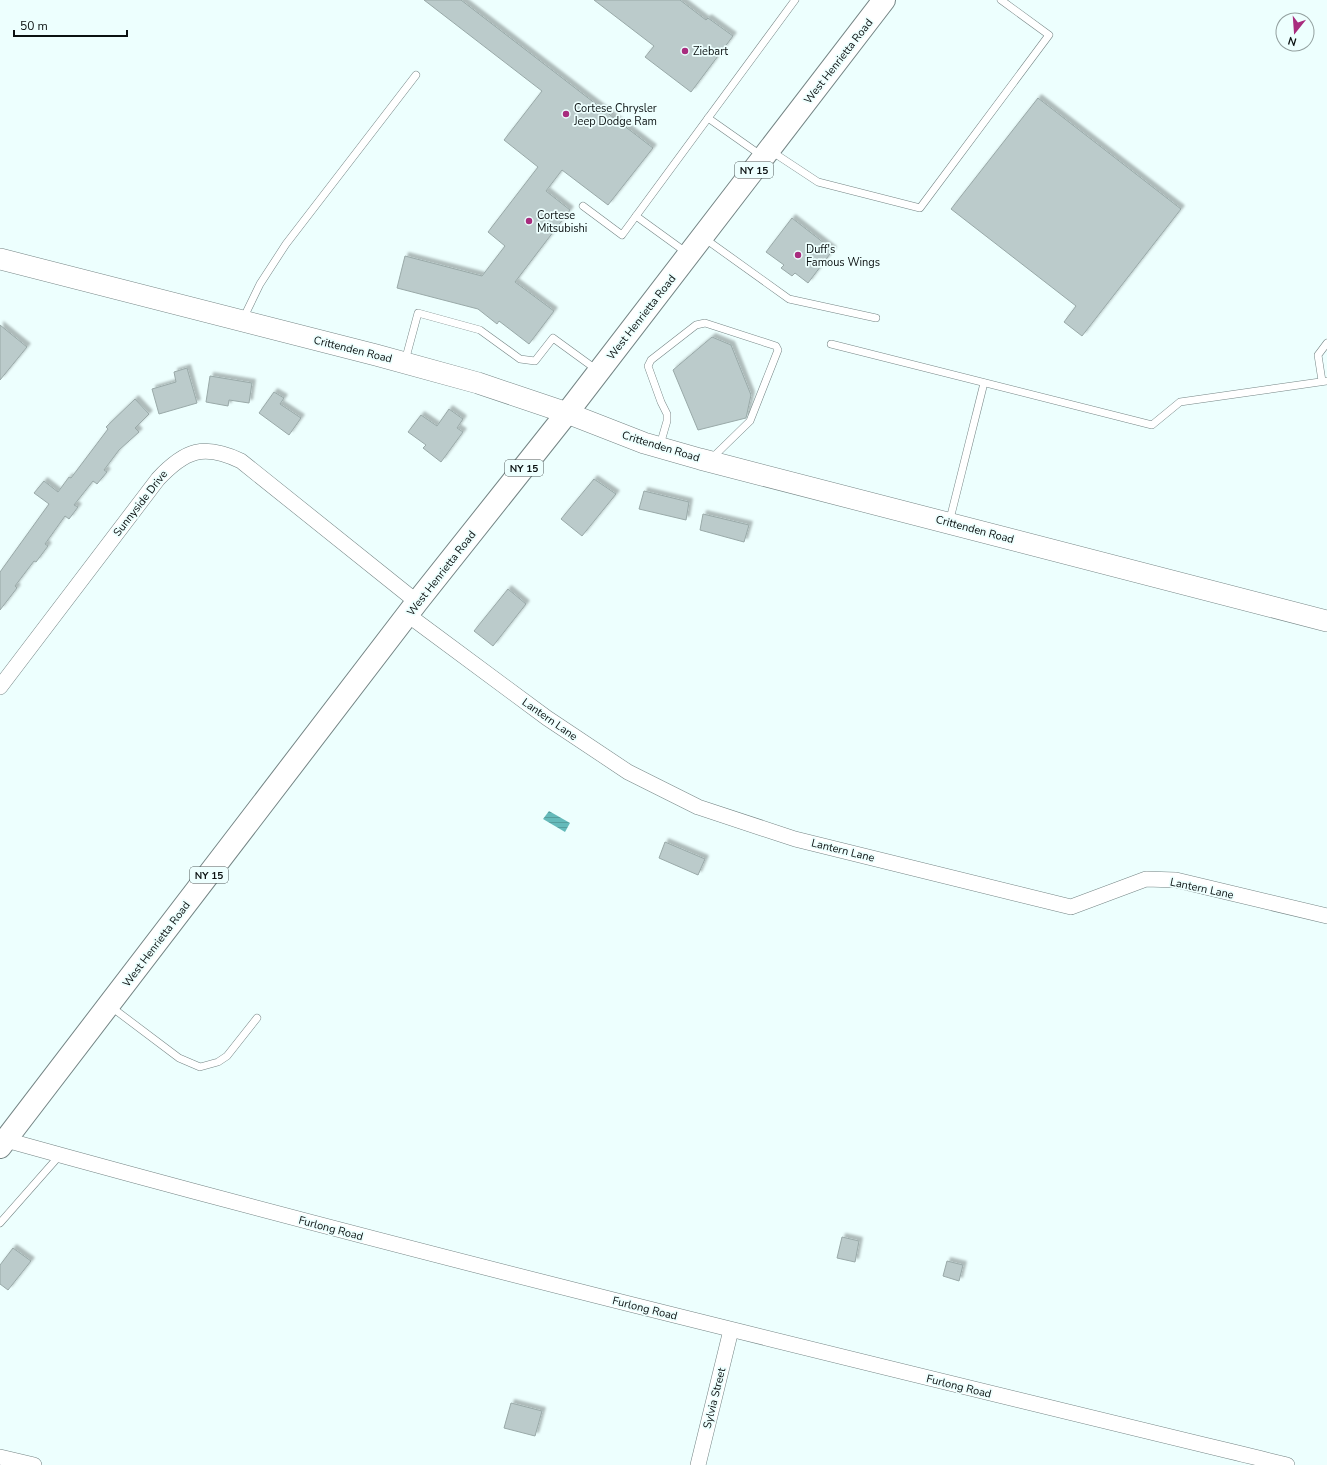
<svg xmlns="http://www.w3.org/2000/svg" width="1327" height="1465" font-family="'Nunito Sans',sans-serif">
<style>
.water{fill:url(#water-rules)}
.building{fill:#bbcbcb;stroke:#99a9a8;filter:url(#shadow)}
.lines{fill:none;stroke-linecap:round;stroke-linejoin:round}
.lane-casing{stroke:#758585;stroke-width:8}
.street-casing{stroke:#758585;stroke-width:16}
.secondary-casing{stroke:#758585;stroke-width:22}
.primary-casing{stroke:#758585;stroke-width:24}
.lane{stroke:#fff;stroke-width:7}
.street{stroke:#fff;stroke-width:15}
.secondary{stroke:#fff;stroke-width:21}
.primary{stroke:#fff;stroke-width:22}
.poi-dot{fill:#a82c7e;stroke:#edfffe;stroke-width:1.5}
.labels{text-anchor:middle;stroke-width:3.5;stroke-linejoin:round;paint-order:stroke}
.shield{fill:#edfffe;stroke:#4f5858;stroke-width:1}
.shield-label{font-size:10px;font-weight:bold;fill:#0b1111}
.poi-label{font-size:11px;fill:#0b1111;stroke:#edfffe;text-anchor:start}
.street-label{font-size:11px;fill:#0b1111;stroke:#edfffe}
</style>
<defs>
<pattern id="water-rules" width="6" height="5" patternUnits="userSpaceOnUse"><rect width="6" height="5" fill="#65baba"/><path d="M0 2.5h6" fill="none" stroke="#569f9f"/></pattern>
<filter id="shadow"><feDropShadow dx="3.5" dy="-3.5" stdDeviation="1" flood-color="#0004"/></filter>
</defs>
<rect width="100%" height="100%" fill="#edfffe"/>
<polygon class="water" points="549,811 570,823 565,832 543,819"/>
<g class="building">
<polygon points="424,0 461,0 653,148 608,205 562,170 546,191 570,210 515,282 554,311 529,344 499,321 497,324 478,309 397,288 405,256 482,276 505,246 488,232 538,167 504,140 542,91"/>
<polygon points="594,0 680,0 706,20 708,18 733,36 691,92 645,57 654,46"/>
<polygon points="1038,98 1181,209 1082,336 1064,322 1076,306 951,209"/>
<polygon points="792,218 833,250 808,283 795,273 792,276 781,268 784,265 766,252"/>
<polygon points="0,325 27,347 0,380"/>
<polygon points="712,337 731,345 751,395 746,418 698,430 673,370"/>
<polygon points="187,368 197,403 159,414 152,389 176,382 174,372"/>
<polygon points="210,376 252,383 249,403 229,400 228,406 206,402"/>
<polygon points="274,392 284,398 280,404 301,418 289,435 259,413"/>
<polygon points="135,399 149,414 135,428 139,432 119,450 104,470 107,472 97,484 93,481 74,505 78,507 69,519 65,516 45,544 48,546 36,562 34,561 15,586 17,588 0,610 0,572 49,504 34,493 44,481 58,492 69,477 71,478 108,429 106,427"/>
<polygon points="449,409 463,419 457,428 463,432 441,462 423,448 426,445 408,432 421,415 437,426"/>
<polygon points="594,479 616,494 582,536 561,519"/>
<polygon points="644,491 689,502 686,520 639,509"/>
<polygon points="703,514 749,525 744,542 700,530"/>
<polygon points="508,589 526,604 493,646 474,631"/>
<polygon points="665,842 705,859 698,875 659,858"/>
<polygon points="842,1237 859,1241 855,1262 837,1258"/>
<polygon points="13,1248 31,1261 8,1290 0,1284 0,1265"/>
<polygon points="947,1261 963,1265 959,1281 943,1276"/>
<polygon points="511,1403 542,1411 535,1436 504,1428"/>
</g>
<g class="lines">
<g class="lane-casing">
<g id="lane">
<polyline points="708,118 762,156"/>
<polyline points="771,151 818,182 920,208 1049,35 1001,0"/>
<polyline points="583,206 622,235 795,0"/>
<polyline points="636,216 687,253"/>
<polyline points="704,238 789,299 876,318"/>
<polyline points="243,319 260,284 286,244 416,75"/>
<polyline points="831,344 1152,425 1180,402 1327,381"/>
<polyline points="405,361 418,313 480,330 520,359 535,361 553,338 597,370"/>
<polyline points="1322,381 1318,355 1327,343"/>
<polyline points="660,445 667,421 667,414 661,402 648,366 651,360 696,325 705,323 776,346 778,350 750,421 711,459"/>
<polyline points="949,523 984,383"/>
<polyline points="110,1006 179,1058 200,1067 218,1062 227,1056 257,1018"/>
<polyline points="0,1223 60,1155"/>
</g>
</g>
<g class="street-casing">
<g id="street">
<polyline points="408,615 547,718 628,772 698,807 795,839 1071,907 1146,879 1176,880 1327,916"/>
<path d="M0 687 158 479C185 450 204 443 241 461L417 602"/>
<path d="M6 1140C430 1258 858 1361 1287 1465"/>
<polyline points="0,1457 34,1465"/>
<polyline points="698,1465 731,1330"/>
</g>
</g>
<g class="secondary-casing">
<polyline id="secondary" points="0,259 376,355 478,383 567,413 644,443 700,459 1327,621"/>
</g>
<g class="primary-casing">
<polyline id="primary" points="0,1147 417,602 567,413 884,0"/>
</g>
<use href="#lane" class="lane"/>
<use href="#street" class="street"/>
<use href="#secondary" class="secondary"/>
<use href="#primary" class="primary"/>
</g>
<g class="poi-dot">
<circle cx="685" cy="51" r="4"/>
<circle cx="566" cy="114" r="4"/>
<circle cx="529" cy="221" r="4"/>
<circle cx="798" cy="255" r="4"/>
</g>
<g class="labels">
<g class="shield">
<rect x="735" y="162" width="38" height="16" rx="3"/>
<rect x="505" y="460" width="38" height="16" rx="3"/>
<rect x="190" y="867" width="38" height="16" rx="3"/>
</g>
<g class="shield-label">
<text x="754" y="174">NY 15</text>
<text x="524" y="472">NY 15</text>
<text x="209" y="879">NY 15</text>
</g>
<g class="poi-label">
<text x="693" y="55">Ziebart</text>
<text x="574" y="112">Cortese Chrysler<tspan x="574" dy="13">Jeep Dodge Ram</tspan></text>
<text x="537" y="219">Cortese<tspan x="537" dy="13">Mitsubishi</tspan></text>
<text x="806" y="253">Duff's<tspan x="806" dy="13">Famous Wings</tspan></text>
</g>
<g class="street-label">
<text transform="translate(838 61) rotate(-52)" y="4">West Henrietta Road</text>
<text transform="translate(641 317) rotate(-52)" y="4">West Henrietta Road</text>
<text transform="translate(353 349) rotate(14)" y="4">Crittenden Road</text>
<text transform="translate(661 446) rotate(17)" y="4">Crittenden Road</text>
<text transform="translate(140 503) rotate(-52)" y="4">Sunnyside Drive</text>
<text transform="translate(975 529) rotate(15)" y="4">Crittenden Road</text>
<text transform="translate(441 573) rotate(-52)" y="4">West Henrietta Road</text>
<text transform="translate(550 719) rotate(35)" y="4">Lantern Lane</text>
<text transform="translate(843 850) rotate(14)" y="4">Lantern Lane</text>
<text transform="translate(1202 888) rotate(12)" y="4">Lantern Lane</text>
<text transform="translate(156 944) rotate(-53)" y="4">West Henrietta Road</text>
<text transform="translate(331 1228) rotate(15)" y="4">Furlong Road</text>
<text transform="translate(645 1308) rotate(14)" y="4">Furlong Road</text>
<text transform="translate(959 1386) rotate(14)" y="4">Furlong Road</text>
<text transform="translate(714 1398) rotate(-76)" y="4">Sylvia Street</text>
</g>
</g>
<g transform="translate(1295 32) rotate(197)"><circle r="19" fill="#edfffe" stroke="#93a09f"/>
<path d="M0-3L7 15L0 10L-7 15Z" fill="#a82c7e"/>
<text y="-6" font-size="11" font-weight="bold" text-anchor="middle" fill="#0b1111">N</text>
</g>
<path d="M14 30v6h113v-6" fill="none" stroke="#0b1111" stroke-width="2"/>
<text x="20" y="30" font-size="12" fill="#0b1111" stroke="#edfffe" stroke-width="3" paint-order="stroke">50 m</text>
</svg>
